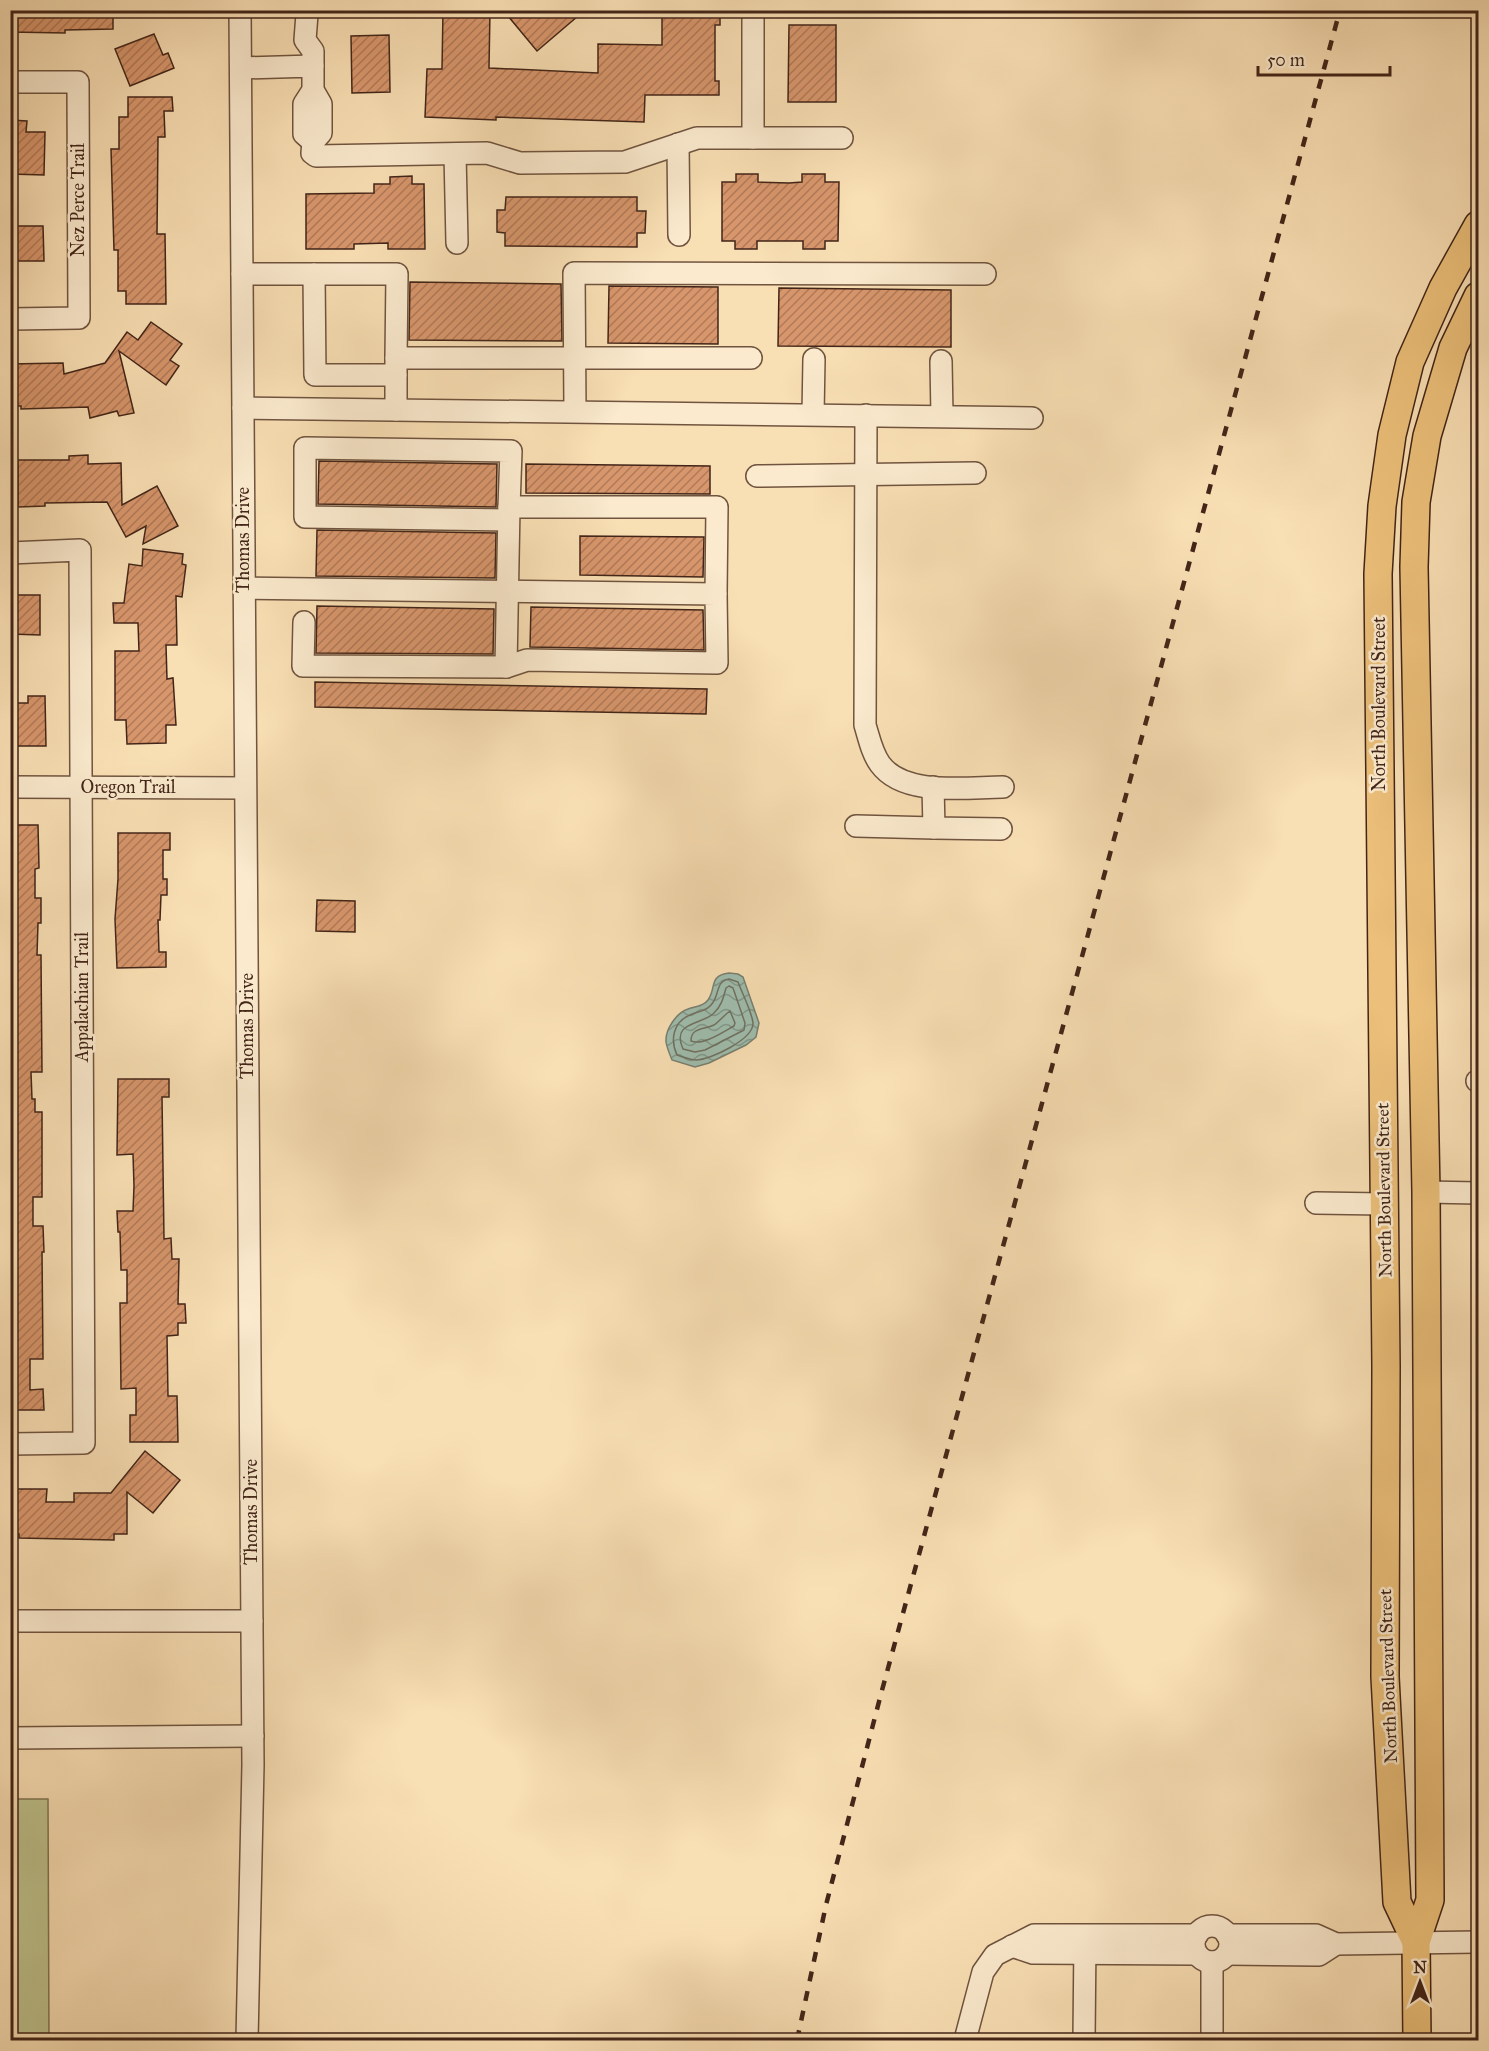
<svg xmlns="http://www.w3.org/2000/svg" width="1489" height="2051" font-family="'IM FELL Great Primer',serif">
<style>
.pitch{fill:#bec28d;stroke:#807452;stroke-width:1.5}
.water{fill:url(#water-waves);stroke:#798071;stroke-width:1.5}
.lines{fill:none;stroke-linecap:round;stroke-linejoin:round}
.shore{stroke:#707162;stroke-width:1.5}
.building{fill:url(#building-hatch);stroke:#422518;stroke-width:1.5}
.minor-casing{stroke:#70543f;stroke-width:24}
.major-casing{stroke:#422518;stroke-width:30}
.minor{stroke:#fbeace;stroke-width:21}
.major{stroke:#ecc07a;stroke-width:27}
.rail{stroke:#422518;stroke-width:4.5;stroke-dasharray:10 10;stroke-linecap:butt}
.labels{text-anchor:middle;stroke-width:5;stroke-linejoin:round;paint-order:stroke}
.street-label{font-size:18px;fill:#422518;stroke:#fbeace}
</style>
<defs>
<pattern id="water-waves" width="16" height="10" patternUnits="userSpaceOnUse" patternTransform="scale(1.5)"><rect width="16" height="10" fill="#9ebdad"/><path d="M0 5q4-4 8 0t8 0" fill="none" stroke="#82998c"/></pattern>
<pattern id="building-hatch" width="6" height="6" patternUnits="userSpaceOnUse" patternTransform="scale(1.5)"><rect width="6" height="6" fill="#d8966c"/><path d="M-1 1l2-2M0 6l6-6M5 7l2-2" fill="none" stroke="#b17a58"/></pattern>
</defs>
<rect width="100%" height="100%" fill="#f9dfb4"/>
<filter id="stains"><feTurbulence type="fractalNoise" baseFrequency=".00333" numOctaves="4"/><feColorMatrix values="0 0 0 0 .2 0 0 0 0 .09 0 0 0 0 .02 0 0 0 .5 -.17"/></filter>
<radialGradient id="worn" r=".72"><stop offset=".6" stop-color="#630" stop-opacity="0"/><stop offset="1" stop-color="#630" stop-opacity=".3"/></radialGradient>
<polygon class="pitch" points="11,1799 48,1799 49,2040 11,2040"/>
<path class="water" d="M729 973 738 974 743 977 759 1023 756 1037 746 1045 709 1063 695 1067 672 1060C670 1055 667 1048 666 1042 665 1030 676 1013 688 1009 695 1006 703 1007 708 1000 717 987 708 976 729 973Z"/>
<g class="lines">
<g class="shore">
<path d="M729 979 738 982C742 993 752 1012 753 1023 754 1039 710 1060 696 1060 690 1060 683 1057 677 1055 670 1040 673 1022 690 1015 698 1011 705 1012 711 1005 720 996 715 981 729 979Z"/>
<path d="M729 986 733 988 745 1023 744 1030 705 1050 695 1052 683 1049C671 1022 700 1025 713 1014 721 1007 723 999 726 988Z"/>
<path d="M730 1011 735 1023 734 1026C723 1032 703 1046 691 1041 691 1027 704 1030 714 1025 720 1021 724 1015 730 1011Z"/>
</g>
</g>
<g class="building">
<polygon points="10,10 113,10 113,29 65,30 65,33 10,32"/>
<polygon points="443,10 490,10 489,68 598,73 598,44 662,45 662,12 720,12 720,25 715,25 715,81 719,81 719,95 645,95 644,122 496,117 496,120 425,117 427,69 442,69"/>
<polygon points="503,10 585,10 537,51"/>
<polygon points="789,25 836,25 836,102 788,102"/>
<polygon points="154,34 163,55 168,53 174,68 130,86 115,49"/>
<polygon points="389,35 390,92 352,93 351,36"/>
<polygon points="128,97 172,97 173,111 164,111 165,137 158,137 157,234 165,234 166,304 126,304 126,291 118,291 118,250 114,250 111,149 119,149 119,117 128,117"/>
<polygon points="10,120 27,121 26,132 45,132 44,175 10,174"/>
<polygon points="736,174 758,174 758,182 789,183 802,182 802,174 825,174 825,182 839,182 838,241 825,241 825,249 803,249 803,241 757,241 757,249 735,249 735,241 722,241 722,182 736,182"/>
<polygon points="412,176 412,184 424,184 425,249 388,249 388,243 354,244 354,249 306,249 306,194 374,193 374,184 390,184 390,177"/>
<polygon points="506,197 637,197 637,211 646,211 645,233 637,233 637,247 505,246 505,233 497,232 497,210 505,210"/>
<polygon points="10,226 43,226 44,261 10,261"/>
<polygon points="410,282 561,284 562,341 409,340"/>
<polygon points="609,286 718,287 718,344 608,343"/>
<polygon points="779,288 951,290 951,347 778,346"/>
<polygon points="151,322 182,344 170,360 179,366 166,385 119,351 134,413 119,416 117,411 90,418 88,407 21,409 21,406 10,406 10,364 63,363 64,374 105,363 127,332 138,340"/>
<polygon points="88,455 88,464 121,463 122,505 157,486 178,526 143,544 146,526 126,537 107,502 45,503 45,506 18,507 18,460 69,460 69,456"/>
<polygon points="319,461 497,464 496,507 318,504"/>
<polygon points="526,464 710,466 710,494 526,493"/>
<polygon points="317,530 496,533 495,578 316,576"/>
<polygon points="580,536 704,537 703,577 580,575"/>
<polygon points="143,549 183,554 182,564 186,565 182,597 176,596 177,645 166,645 167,679 173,678 176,725 166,725 166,743 127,744 126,720 115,720 115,651 139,651 138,623 114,623 113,603 124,603 129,564 142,566"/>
<polygon points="10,595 40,595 40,635 10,634"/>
<polygon points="317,606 494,609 493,654 316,653"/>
<polygon points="531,607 703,610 704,650 530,647"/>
<polygon points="315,682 707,689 706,714 315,707"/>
<polygon points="28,696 45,696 46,746 10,746 10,703 28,703"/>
<polygon points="10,825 38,825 39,868 35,869 35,898 41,898 41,923 38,923 37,955 41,955 42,1072 31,1072 32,1099 35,1099 35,1112 42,1112 42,1197 33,1197 33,1226 43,1226 44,1252 42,1252 43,1359 30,1359 30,1390 43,1389 44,1410 10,1410"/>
<polygon points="118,833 170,833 170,850 163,850 163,879 167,879 167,895 161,895 160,920 158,920 159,952 166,952 166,967 117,968 115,919 118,879"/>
<polygon points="317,900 355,901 355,932 316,931"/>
<polygon points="118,1079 169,1079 169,1097 162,1097 164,1239 171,1238 172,1259 179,1259 178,1304 185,1304 186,1323 178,1323 178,1335 167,1336 168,1396 177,1396 178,1442 130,1442 130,1415 136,1415 136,1388 121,1389 120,1303 127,1303 127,1270 121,1270 120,1232 118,1232 117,1211 133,1211 134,1186 133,1154 117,1155"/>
<polygon points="145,1451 180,1480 153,1513 127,1492 127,1534 114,1534 114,1540 19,1538 19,1534 10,1534 10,1489 47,1489 46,1502 74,1502 74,1493 111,1493"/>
</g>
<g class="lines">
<g class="minor-casing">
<g id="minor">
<polyline points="240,10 253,1765 247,2040"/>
<polyline points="309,10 307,14 305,40 313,51 313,66"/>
<polyline points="753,10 753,138"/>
<polyline points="241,68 313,66 313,90 304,104 304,134 313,142 321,133 321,104 313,90"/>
<polyline points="10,82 78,82 79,318 10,319"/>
<polyline points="313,142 312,153 316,156 487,153 520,163 625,162 697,138 842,138"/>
<polyline points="678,144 679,235"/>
<polyline points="455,154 457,243"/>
<polyline points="242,274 397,274 396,358"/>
<polyline points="314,274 315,375 396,375"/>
<polyline points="941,361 942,416"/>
<polyline points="243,408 1032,418"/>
<polyline points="396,410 396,358 751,358"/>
<polyline points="575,411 574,273 985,274"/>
<polyline points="813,414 814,359"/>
<path d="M866 415 865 725C869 738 872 753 880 764 904 797 967 787 1003 787"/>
<polyline points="757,476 975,473"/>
<polyline points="508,520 305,517 305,448 511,451 509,507"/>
<polyline points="10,553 80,550 84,1443 10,1444"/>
<polyline points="244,588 716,594 717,663 527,660 506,667 303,666 304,622"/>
<polyline points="506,667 509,507 717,507 716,594"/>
<polyline points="10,787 245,788"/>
<polyline points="933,787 934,828 1001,829"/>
<polyline points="856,826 934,828"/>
<polyline points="1477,1081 1478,1081"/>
<polyline points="1426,1192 1478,1193"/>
<polyline points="1316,1203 1383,1204"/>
<polyline points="10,1621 252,1621"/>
<polyline points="10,1738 253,1736"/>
<circle cx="1212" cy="1944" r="18"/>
<polyline points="1227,1935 1316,1935 1336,1944 1478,1942"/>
<polyline points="1012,1946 1033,1953 1197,1954"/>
<polyline points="1227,1954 1319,1955 1336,1944"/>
<polyline points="1212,1962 1212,2040"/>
<polyline points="965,2040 983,1972 995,1955 1034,1935 1197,1935"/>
<polyline points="1084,2040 1085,1939"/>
</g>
</g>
<g class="major-casing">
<g id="major">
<polyline points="1416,1942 1397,1902 1385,1677 1386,1366 1378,574 1382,506 1392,435 1410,362 1443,288 1478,225"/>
<polyline points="1417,2040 1416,1942 1430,1900 1426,1192 1414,567 1416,502 1427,436 1453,348 1478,296"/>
</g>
</g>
<use href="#minor" class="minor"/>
<use href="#major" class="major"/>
<polyline class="rail" points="797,2040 826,1905 881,1694 1340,10"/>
</g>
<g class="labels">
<g class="street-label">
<text transform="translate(78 200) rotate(-90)" y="6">Nez Perce Trail</text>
<text transform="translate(243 540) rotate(-90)" y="6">Thomas Drive</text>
<text transform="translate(1379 704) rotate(-90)" y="6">North Boulevard Street</text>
<text x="128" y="793">Oregon Trail</text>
<text transform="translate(82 997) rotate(-90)" y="6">Appalachian Trail</text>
<text transform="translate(247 1026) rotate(-90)" y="6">Thomas Drive</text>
<text transform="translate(1384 1190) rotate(-91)" y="6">North Boulevard Street</text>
<text transform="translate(251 1512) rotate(-90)" y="6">Thomas Drive</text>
<text transform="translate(1388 1676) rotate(-92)" y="6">North Boulevard Street</text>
</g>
</g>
<rect width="1489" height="2051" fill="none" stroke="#f9dfb4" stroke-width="36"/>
<rect x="12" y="12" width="1465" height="2027" fill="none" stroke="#422518" stroke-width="3"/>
<rect x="18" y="18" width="1453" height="2015" fill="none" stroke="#422518" stroke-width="1.5"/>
<g transform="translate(1420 1982)" stroke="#fbeace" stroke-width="4.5" paint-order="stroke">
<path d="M0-4.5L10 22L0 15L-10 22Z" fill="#422518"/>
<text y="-9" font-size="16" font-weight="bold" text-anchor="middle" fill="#422518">N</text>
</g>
<path d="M1258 66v9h132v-9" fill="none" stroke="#422518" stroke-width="3"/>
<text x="1267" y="66" font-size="18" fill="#422518" stroke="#fbeace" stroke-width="4.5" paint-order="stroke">50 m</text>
<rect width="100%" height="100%" filter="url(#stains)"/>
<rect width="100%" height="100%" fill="url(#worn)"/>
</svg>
